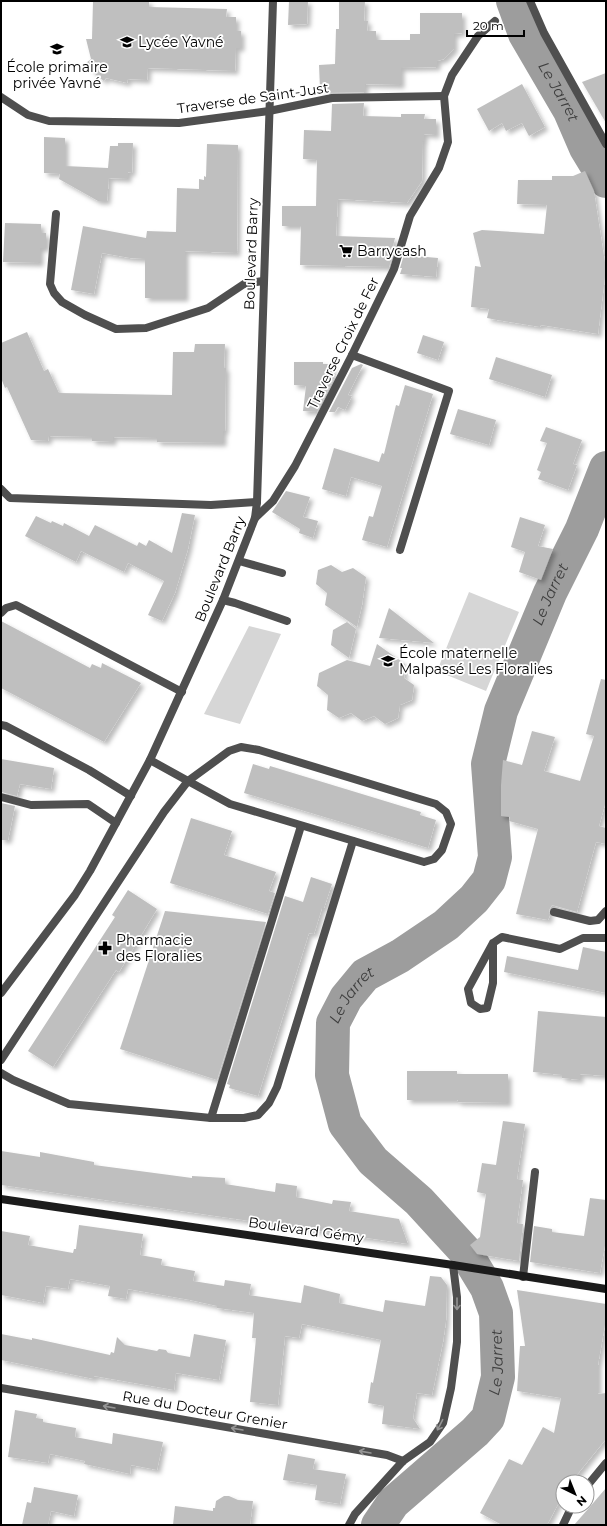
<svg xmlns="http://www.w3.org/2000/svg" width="607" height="1526" font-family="Montserrat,sans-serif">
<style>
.garden{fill:#d6d6d6}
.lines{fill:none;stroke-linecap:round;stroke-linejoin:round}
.river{stroke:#9d9d9d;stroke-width:34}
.building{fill:#bfbfbf;filter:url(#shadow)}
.lane{stroke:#4f4f4f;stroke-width:8}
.street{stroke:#4f4f4f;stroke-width:8}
.secondary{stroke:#1c1c1c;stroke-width:8}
.oneway{stroke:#959595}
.labels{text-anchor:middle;stroke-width:3.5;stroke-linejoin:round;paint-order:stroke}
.poi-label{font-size:14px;fill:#000;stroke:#fff;text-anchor:start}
.street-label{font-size:14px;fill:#000;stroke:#fff}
.water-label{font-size:15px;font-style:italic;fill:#3e3e3e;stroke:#fff}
</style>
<defs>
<filter id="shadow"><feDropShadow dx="3.5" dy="3.5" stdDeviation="2" flood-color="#0004"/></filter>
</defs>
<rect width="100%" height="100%" fill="#fff"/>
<g class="garden">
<polygon points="469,592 519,612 486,691 437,671"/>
<polygon points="249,626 281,634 240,724 204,714"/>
</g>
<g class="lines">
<g class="river">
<path id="s1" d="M513 1 525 34 570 111 586 148 606 181"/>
<path id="s2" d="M378 1525 393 1503 475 1432 488 1418 498 1377 496 1313 487 1288 464 1250 419 1201 373 1161 345 1124 332 1075 333 1023 346 998 365 975 400 956 446 925 474 899 489 880 495 857 488 764 501 711 550 593 582 529 606 468"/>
</g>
</g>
<g class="building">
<polygon points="93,1 149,1 149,7 227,9 226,17 236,17 236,31 241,31 241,48 236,48 235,71 148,68 147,80 128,79 127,83 106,78 104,81 95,74 86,63 91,59 86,39 92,39"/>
<polygon points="289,1 308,1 307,24 288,25"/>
<polygon points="339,1 365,1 364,21 368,21 367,31 376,31 376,40 410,40 410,34 420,34 420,13 462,13 462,33 454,34 454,49 444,59 437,61 437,67 401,68 401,85 365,84 365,92 326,93 326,89 320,89 319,65 335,64 336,29 339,29"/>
<polygon points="606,73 606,123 582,82"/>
<polygon points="522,84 545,127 529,136 522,123 506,131 502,123 489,131 477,109"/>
<polygon points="364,103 363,116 401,117 401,114 425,114 424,119 436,119 436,135 424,134 424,141 423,141 422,181 407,203 338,199 336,236 395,238 391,254 393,254 389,267 300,265 301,226 282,226 282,206 316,206 317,160 303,159 304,130 331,131 332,104"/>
<polygon points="44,137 65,138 65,166 108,168 110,146 118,146 118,143 133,143 132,173 128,172 128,179 109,178 107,201 98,201 59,179 60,174 44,173"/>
<polygon points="207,144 238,145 237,253 185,251 185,298 145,298 145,259 130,258 102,253 94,294 71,290 83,226 146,238 147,231 176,232 177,188 199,189 199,179 204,180 204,176 206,177"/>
<polygon points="585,171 594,191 606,269 598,334 541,325 540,327 497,320 487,318 489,309 471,307 475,266 481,267 473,233 482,230 544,234 547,205 517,204 518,180 552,180 552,176 573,176"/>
<polygon points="5,223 41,224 41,233 46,233 46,248 40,248 40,263 3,262"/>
<polygon points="404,255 438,258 436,277 400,274 402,268 400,268"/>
<polygon points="27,332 44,371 48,369 59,393 172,395 173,352 194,352 195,344 225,344 224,368 226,368 225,431 223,431 223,443 157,442 157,438 113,437 113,442 92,441 92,437 49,436 48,441 31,440 7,387 5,388 1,378 1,343"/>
<polygon points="423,335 444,342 438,360 417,353"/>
<polygon points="496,357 552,375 545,397 489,379"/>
<polygon points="294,362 323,362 323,364 332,364 332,375 336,374 317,412 303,411 306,386 294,385"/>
<polygon points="361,364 363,365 348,395 352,396 345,410 338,407 335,412 329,412 352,368"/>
<polygon points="405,385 433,394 387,547 362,540 369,516 373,517 382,486 351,477 346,496 322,489 334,448 379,462 382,453 384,454 396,405 399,406"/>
<polygon points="458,409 496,420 489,445 450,434"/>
<polygon points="546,427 582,440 573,464 577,465 568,490 538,479 541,472 537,470 547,443 540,441"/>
<polygon points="286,491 310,497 303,517 318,521 313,538 299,533 300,529 272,512"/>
<polygon points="182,513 195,515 188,549 175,593 162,621 148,615 164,581 128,563 124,572 81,551 76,562 25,536 36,516 51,523 52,521 63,526 64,523 89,536 95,525 137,546 139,542 146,546 149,540 172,553"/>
<polygon points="520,517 545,525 538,546 553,549 541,580 519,572 525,552 511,547"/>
<polygon points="331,565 342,572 353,568 366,577 362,605 357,627 325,605 327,593 316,584 318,570"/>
<polygon points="389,608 434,643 379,638"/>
<polygon points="1,621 90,668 92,664 101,668 102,663 141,683 104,742 1,688"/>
<polygon points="347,622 356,629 349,658 331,645 333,630"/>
<polygon points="377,644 405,664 404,678 414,685 412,700 400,705 398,718 385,724 374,716 362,721 351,713 339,718 327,710 328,695 317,686 319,673 347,660 370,666"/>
<polygon points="601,679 606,680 606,801 599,826 606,828 606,844 596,842 577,912 552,905 549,910 550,915 548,920 516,914 538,829 509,821 510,817 501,816 501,785 503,760 522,765 532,731 555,737 544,771 580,781 594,736 586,734"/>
<polygon points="1,759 54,768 51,789 20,784 17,796 1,792"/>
<polygon points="253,764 269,769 270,766 421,812 420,815 436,820 428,848 244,793"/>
<polygon points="1,803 15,806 8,840 1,840"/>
<polygon points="191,818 232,831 224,855 276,872 269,891 275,893 268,914 170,883"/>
<polygon points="311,877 332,884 324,908 322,908 314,934 309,933 258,1096 229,1088 230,1085 227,1084 285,896 303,902"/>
<polygon points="128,890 157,909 119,972 116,970 53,1067 28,1051 115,917 112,915"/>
<polygon points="165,911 266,922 217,1080 120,1049"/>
<polygon points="583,947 606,952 606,993 504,972 507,956 578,970"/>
<polygon points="538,1011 606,1017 606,1076 580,1074 580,1080 562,1078 562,1075 533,1072"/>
<polygon points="407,1071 457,1071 457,1074 508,1074 508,1103 457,1102 458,1100 407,1100"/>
<polygon points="503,1121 525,1124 517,1179 523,1180 517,1223 523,1224 519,1261 477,1254 470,1245 480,1237 486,1194 477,1192 482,1163 496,1165"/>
<polygon points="1,1151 40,1157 40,1152 94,1162 94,1165 192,1178 192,1176 225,1178 225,1184 275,1192 276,1183 297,1186 296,1197 332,1204 333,1200 351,1202 349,1211 399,1219 408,1244 1,1185"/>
<polygon points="590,1198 606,1200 606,1240 600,1273 530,1262 534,1226 552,1229 552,1232 584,1236"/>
<polygon points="79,1225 143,1234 140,1255 162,1259 161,1265 195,1271 193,1281 224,1286 225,1280 251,1284 249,1295 301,1303 304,1285 340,1294 339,1303 383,1312 385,1300 425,1306 430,1276 441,1277 447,1285 446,1321 443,1342 432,1395 417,1393 413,1418 420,1429 382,1424 384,1406 368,1403 371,1382 373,1383 381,1340 302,1324 299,1338 285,1336 278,1405 250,1402 256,1338 252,1338 254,1313 217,1308 217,1306 190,1300 128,1289 126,1299 108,1296 110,1286 70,1279 68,1289 46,1286 43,1303 1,1295 1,1231 30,1236 28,1245 73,1253 74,1249 76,1249"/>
<polygon points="517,1290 606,1304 606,1319 598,1365 598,1394 606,1393 606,1439 571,1482 563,1482 563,1495 547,1525 502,1525 480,1513 509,1459 522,1465 543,1427 554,1433 561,1398 517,1391 520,1346 525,1346"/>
<polygon points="1,1334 32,1340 32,1338 110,1355 111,1352 114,1353 117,1337 125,1345 157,1351 159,1349 166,1350 168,1353 190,1357 194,1334 226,1340 219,1380 176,1373 174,1390 94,1376 94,1379 1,1360"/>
<polygon points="15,1410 37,1414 36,1418 43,1419 43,1422 76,1428 75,1437 112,1444 113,1433 163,1442 157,1470 131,1465 130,1474 84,1464 85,1461 50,1454 48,1463 8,1457"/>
<polygon points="288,1454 315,1459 313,1469 346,1474 340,1504 315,1500 317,1485 283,1480"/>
<polygon points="34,1487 78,1495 74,1516 51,1511 48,1525 22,1525 27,1502 31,1503"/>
<polygon points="606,1488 606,1525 574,1525 588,1509"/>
<polygon points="224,1496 229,1496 238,1500 253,1501 250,1525 173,1525 175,1506 213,1511 213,1508 215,1508 216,1501"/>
</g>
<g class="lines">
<g class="lane">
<polyline points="56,214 50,284 54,293 62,302 85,315 116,329 146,328 208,308 244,284 263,281"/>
<polyline points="1,489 10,498 211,505 257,502"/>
<polyline points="239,561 282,573"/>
<polyline points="1,613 6,608 16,605 182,692"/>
<polyline points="1,725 6,726 89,770 131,796"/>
<polygon points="241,747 259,750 436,804 446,812 451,824 442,850 434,859 424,862 230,804 188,781 229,751"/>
<polyline points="554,912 590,921 598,920 606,911"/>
<polyline points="493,943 493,983 487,1008 480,1009 471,1003 468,989 493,943 502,937 560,949 583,938 606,938"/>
<polyline points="1,1060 164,812 188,781 150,760"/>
<polyline points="1,1073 13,1080 69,1104 211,1118 244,1118 258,1115 269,1103 277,1087 353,841"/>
<polyline points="211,1118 301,826"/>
</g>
<g class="street">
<polyline points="530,1 544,33 606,144"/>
<polyline points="1,97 28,115 49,121 179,123 269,111 332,98 444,96"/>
<polyline points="352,355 449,391 400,550"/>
<polyline points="255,518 273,501 295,466 352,355 394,269 410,216 439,168 448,142 444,96 452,75 478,36 495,21"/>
<polyline points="223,600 235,603 287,621"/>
<polyline points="1,797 31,805 88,804 116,823"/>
<polyline points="1,993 75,895 90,871 150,760 223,600 255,518 257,502 273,1"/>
<polyline points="523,1277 535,1172"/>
<polyline points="1,1388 387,1455 403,1461"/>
<polyline points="587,1486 606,1463"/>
<polyline points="349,1525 355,1514 403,1461 430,1442 443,1423 451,1388 457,1342 457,1297 453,1265"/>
<polyline points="563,1525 572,1506"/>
</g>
<polyline class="secondary" points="1,1199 453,1265 606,1289"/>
</g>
<defs><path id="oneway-shaft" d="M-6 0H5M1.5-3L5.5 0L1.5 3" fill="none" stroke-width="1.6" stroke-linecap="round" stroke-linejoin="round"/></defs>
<g class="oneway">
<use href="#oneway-shaft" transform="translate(457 1304) rotate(90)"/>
<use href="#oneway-shaft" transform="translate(109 1407) rotate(-170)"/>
<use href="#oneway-shaft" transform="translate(440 1425) rotate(117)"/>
<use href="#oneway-shaft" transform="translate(237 1429) rotate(-170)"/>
<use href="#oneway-shaft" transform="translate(365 1452) rotate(-170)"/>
</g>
<defs>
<g id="school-bare" transform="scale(1.08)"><path d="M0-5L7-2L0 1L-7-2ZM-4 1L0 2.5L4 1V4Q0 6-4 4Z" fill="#000" stroke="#fff" stroke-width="2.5" paint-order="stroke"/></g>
<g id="supermarket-bare" transform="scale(1.08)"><path d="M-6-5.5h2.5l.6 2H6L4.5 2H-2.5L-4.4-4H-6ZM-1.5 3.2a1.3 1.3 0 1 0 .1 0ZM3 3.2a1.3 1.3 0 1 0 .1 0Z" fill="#000" stroke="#fff" stroke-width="2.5" paint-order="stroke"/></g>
<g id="pharmacy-bare" transform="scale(1.08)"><path d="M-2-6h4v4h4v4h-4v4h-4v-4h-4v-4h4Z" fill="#000" stroke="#fff" stroke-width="2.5" paint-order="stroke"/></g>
</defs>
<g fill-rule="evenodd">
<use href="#school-bare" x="127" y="42"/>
<use href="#school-bare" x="57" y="49"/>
<use href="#supermarket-bare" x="346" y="251"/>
<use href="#school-bare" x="388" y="661"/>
<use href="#pharmacy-bare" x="105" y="948"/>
</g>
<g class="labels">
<g class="poi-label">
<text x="138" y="47">Lycée Yavné</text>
<text x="57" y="72" text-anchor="middle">École primaire<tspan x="57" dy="16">privée Yavné</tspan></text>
<text x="357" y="256">Barrycash</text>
<text x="399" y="658">École maternelle<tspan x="399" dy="16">Malpassé Les Floralies</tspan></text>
<text x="116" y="945">Pharmacie<tspan x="116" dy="16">des Floralies</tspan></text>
</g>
<g class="street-label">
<text transform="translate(253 98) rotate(-8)" y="5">Traverse de Saint-Just</text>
<text transform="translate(251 254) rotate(-88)" y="5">Boulevard Barry</text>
<text transform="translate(343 343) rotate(-64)" y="5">Traverse Croix de Fer</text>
<text transform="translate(220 569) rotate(-68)" y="5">Boulevard Barry</text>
<text transform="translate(306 1230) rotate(8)" y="5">Boulevard Gémy</text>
<text transform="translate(205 1410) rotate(10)" y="5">Rue du Docteur Grenier</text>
</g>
<g class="water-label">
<text dy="5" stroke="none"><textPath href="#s1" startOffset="102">Le Jarret</textPath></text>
<text dy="5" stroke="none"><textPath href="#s2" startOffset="1122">Le Jarret</textPath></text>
<text dy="5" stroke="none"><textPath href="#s2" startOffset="642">Le Jarret</textPath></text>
<text dy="5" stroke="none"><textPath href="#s2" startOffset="211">Le Jarret</textPath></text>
</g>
</g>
<rect width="607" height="1526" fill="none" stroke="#000000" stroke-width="4"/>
<g transform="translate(575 1494) rotate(137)"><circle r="19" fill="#ffffff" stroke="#999999"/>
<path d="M0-3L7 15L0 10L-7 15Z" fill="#000000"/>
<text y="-6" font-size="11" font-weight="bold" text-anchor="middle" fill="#000000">N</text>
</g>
<path d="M467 30v6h57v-6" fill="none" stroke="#000000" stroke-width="2"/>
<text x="473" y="30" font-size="12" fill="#000000" stroke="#ffffff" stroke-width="3" paint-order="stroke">20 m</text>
</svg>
